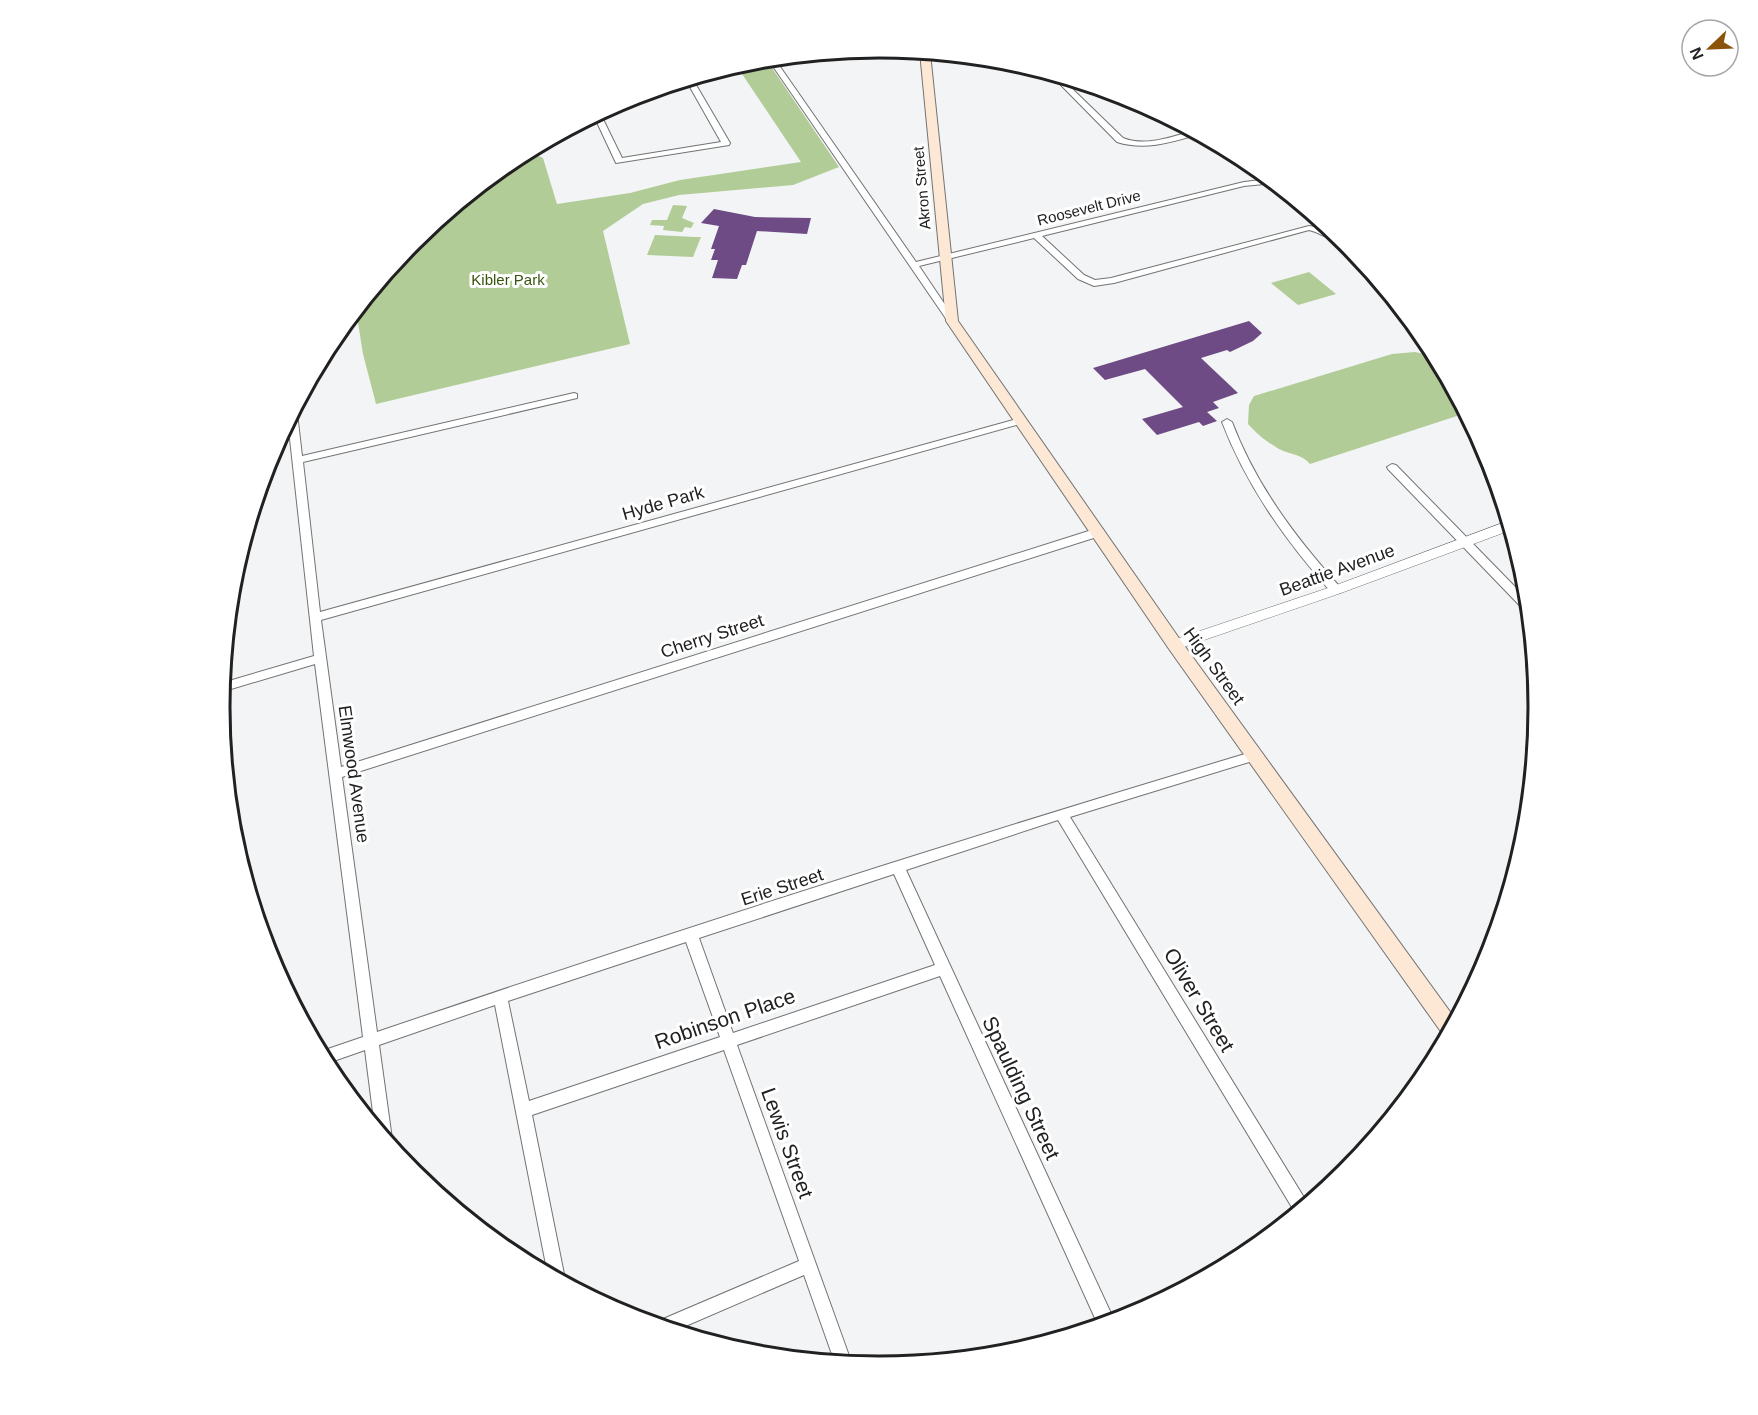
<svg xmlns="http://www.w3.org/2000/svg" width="1758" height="1415" font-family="Arial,sans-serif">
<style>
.green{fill:#b1cc96}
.building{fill:#6e4b84}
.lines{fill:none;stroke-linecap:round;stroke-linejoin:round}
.minor-casing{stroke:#727374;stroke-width:2}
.tertiary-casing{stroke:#727374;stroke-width:1}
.secondary-casing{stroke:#727374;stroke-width:2}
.minor{fill:#fff;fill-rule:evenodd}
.tertiary{fill:#fff;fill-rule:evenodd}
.secondary{fill:#fde7d5;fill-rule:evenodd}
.labels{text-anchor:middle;stroke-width:6;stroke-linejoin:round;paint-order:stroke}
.far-street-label{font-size:15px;fill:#212122;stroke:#fff}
.far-park-label{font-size:15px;fill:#38550c;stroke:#fff}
.street-label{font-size:18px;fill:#212122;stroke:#fff}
.near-street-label{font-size:21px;fill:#212122;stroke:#fff}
.rim{fill:none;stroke:#212122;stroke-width:3}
</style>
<rect width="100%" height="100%" fill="#f3f4f5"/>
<g class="green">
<polygon points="766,59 839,167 793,185 679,195 643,204 603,231 630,344 376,404 363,354 356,310 413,241 513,159 528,151 543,158 557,204 630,193 680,180 801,162 736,65"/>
<polygon points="673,205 687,206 682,218 694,223 691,228 685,227 682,232 663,230 664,226 650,225 652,220 667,220"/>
<polygon points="655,235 695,237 701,237 693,257 647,255"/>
<polygon points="1309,272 1336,294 1298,305 1271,283"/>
<path d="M1415 352 1435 356 1466 413 1310 464C1302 454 1291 455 1279 449 1267 442 1258 435 1248 424L1249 405 1254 396 1392 354Z"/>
</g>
<g class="building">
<polygon points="714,209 755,217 811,218 807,234 757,231 746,265 742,265 737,279 712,278 718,260 711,260 715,249 711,249 719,226 701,223"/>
<polygon points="1249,321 1262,333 1253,341 1230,352 1227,350 1201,358 1238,393 1213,402 1219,408 1207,412 1217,421 1203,426 1199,422 1157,435 1142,419 1183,407 1145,369 1105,380 1093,368"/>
</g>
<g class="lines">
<g class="minor-casing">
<g id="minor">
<path d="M774 58 916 262 1244 182 1270 179 1274 183 1244 186 1042 236 1084 275 1095 280 1111 278 1309 226C1322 227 1339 235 1348 244 1333 244 1323 233 1309 230L1114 283 1094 286 1078 279 1034 238 919 266 956 321 952 324 949 323 768 59Z"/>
<path d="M1051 74 1059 76 1123 138C1146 147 1170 137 1193 131L1199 134C1172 142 1145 151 1117 142L1052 76Z"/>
<polygon points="692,78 730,143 729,145 616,163 594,116 600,113 622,158 721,142 686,80"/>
<path d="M574 393 577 394V398L303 462 320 612 1017 419 1020 418 1025 421 1023 423 321 620 341 767 1095 529H1103L1104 532 1103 535 342 777 377 1032C668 933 961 839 1255 751L1259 753 1261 756 1259 759 1070 817 1308 1204 1296 1214 1058 820 906 870 1115 1322 1099 1327 940 976 737 1045 852 1364 835 1363 804 1275 674 1331 655 1325 656 1322 799 1261 724 1050 532 1115 565 1279 564 1283 548 1275 495 1005 379 1045 392 1139 389 1145 375 1128 365 1050 325 1064 319 1052 363 1037 315 664 221 692 222 683 314 656 288 421 294 410 297 413 302 456ZM894 874 935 965 733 1033 699 938ZM686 942 720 1037 529 1101 508 1001Z"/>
<path d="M1227 419 1232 422C1256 485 1295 537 1340 587L1342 590 1340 593H1332C1286 541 1247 487 1222 422Z"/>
<polygon points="1392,464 1396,465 1528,600 1529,612 1525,611 1388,469 1387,467"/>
</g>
</g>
<g class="tertiary-casing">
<polygon id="tertiary" points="1508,521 1511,530 1341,593 1175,650 1168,645 1170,641 1331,587"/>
</g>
<g class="secondary-casing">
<polygon id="secondary" points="920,52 930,53 958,321 1181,641 1456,1020 1447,1037 1444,1036 1169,649 946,321"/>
</g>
<use href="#minor" class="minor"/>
<use href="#tertiary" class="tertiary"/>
<use href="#secondary" class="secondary"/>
</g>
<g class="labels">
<g class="far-street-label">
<text transform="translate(922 188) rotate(-95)" y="5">Akron Street</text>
<text transform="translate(1089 208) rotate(-14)" y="5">Roosevelt Drive</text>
</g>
<g class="far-park-label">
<text x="508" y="285">Kibler Park</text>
</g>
<g class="street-label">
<text transform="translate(663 503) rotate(-16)" y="6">Hyde Park</text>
<text transform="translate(1337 570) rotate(-20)" y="6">Beattie Avenue</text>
<text transform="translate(712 636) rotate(-18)" y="6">Cherry Street</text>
<text transform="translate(1214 666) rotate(54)" y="6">High Street</text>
<text transform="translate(354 774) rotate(82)" y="6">Elmwood Avenue</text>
<text transform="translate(782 887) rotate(-18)" y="6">Erie Street</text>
</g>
<g class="near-street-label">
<text transform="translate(1199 1000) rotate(59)" y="7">Oliver Street</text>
<text transform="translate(725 1019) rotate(-19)" y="7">Robinson Place</text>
<text transform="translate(1021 1088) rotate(65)" y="7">Spaulding Street</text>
<text transform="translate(787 1143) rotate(70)" y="7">Lewis Street</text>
</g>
</g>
<path d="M0 0H1758V1415H0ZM230 707a649 649 0 1 1 1298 0a649 649 0 1 1-1298 0Z" fill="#fff" fill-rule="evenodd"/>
<path class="rim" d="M230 707a649 649 0 1 1 1298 0a649 649 0 1 1-1298 0Z"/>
<g transform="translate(1710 48) rotate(247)"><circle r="28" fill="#ffffff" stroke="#a6a6a7" stroke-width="1.5"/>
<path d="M0-4.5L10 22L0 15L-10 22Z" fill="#8c530a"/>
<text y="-9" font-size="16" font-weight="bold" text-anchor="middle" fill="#212122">N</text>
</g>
</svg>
